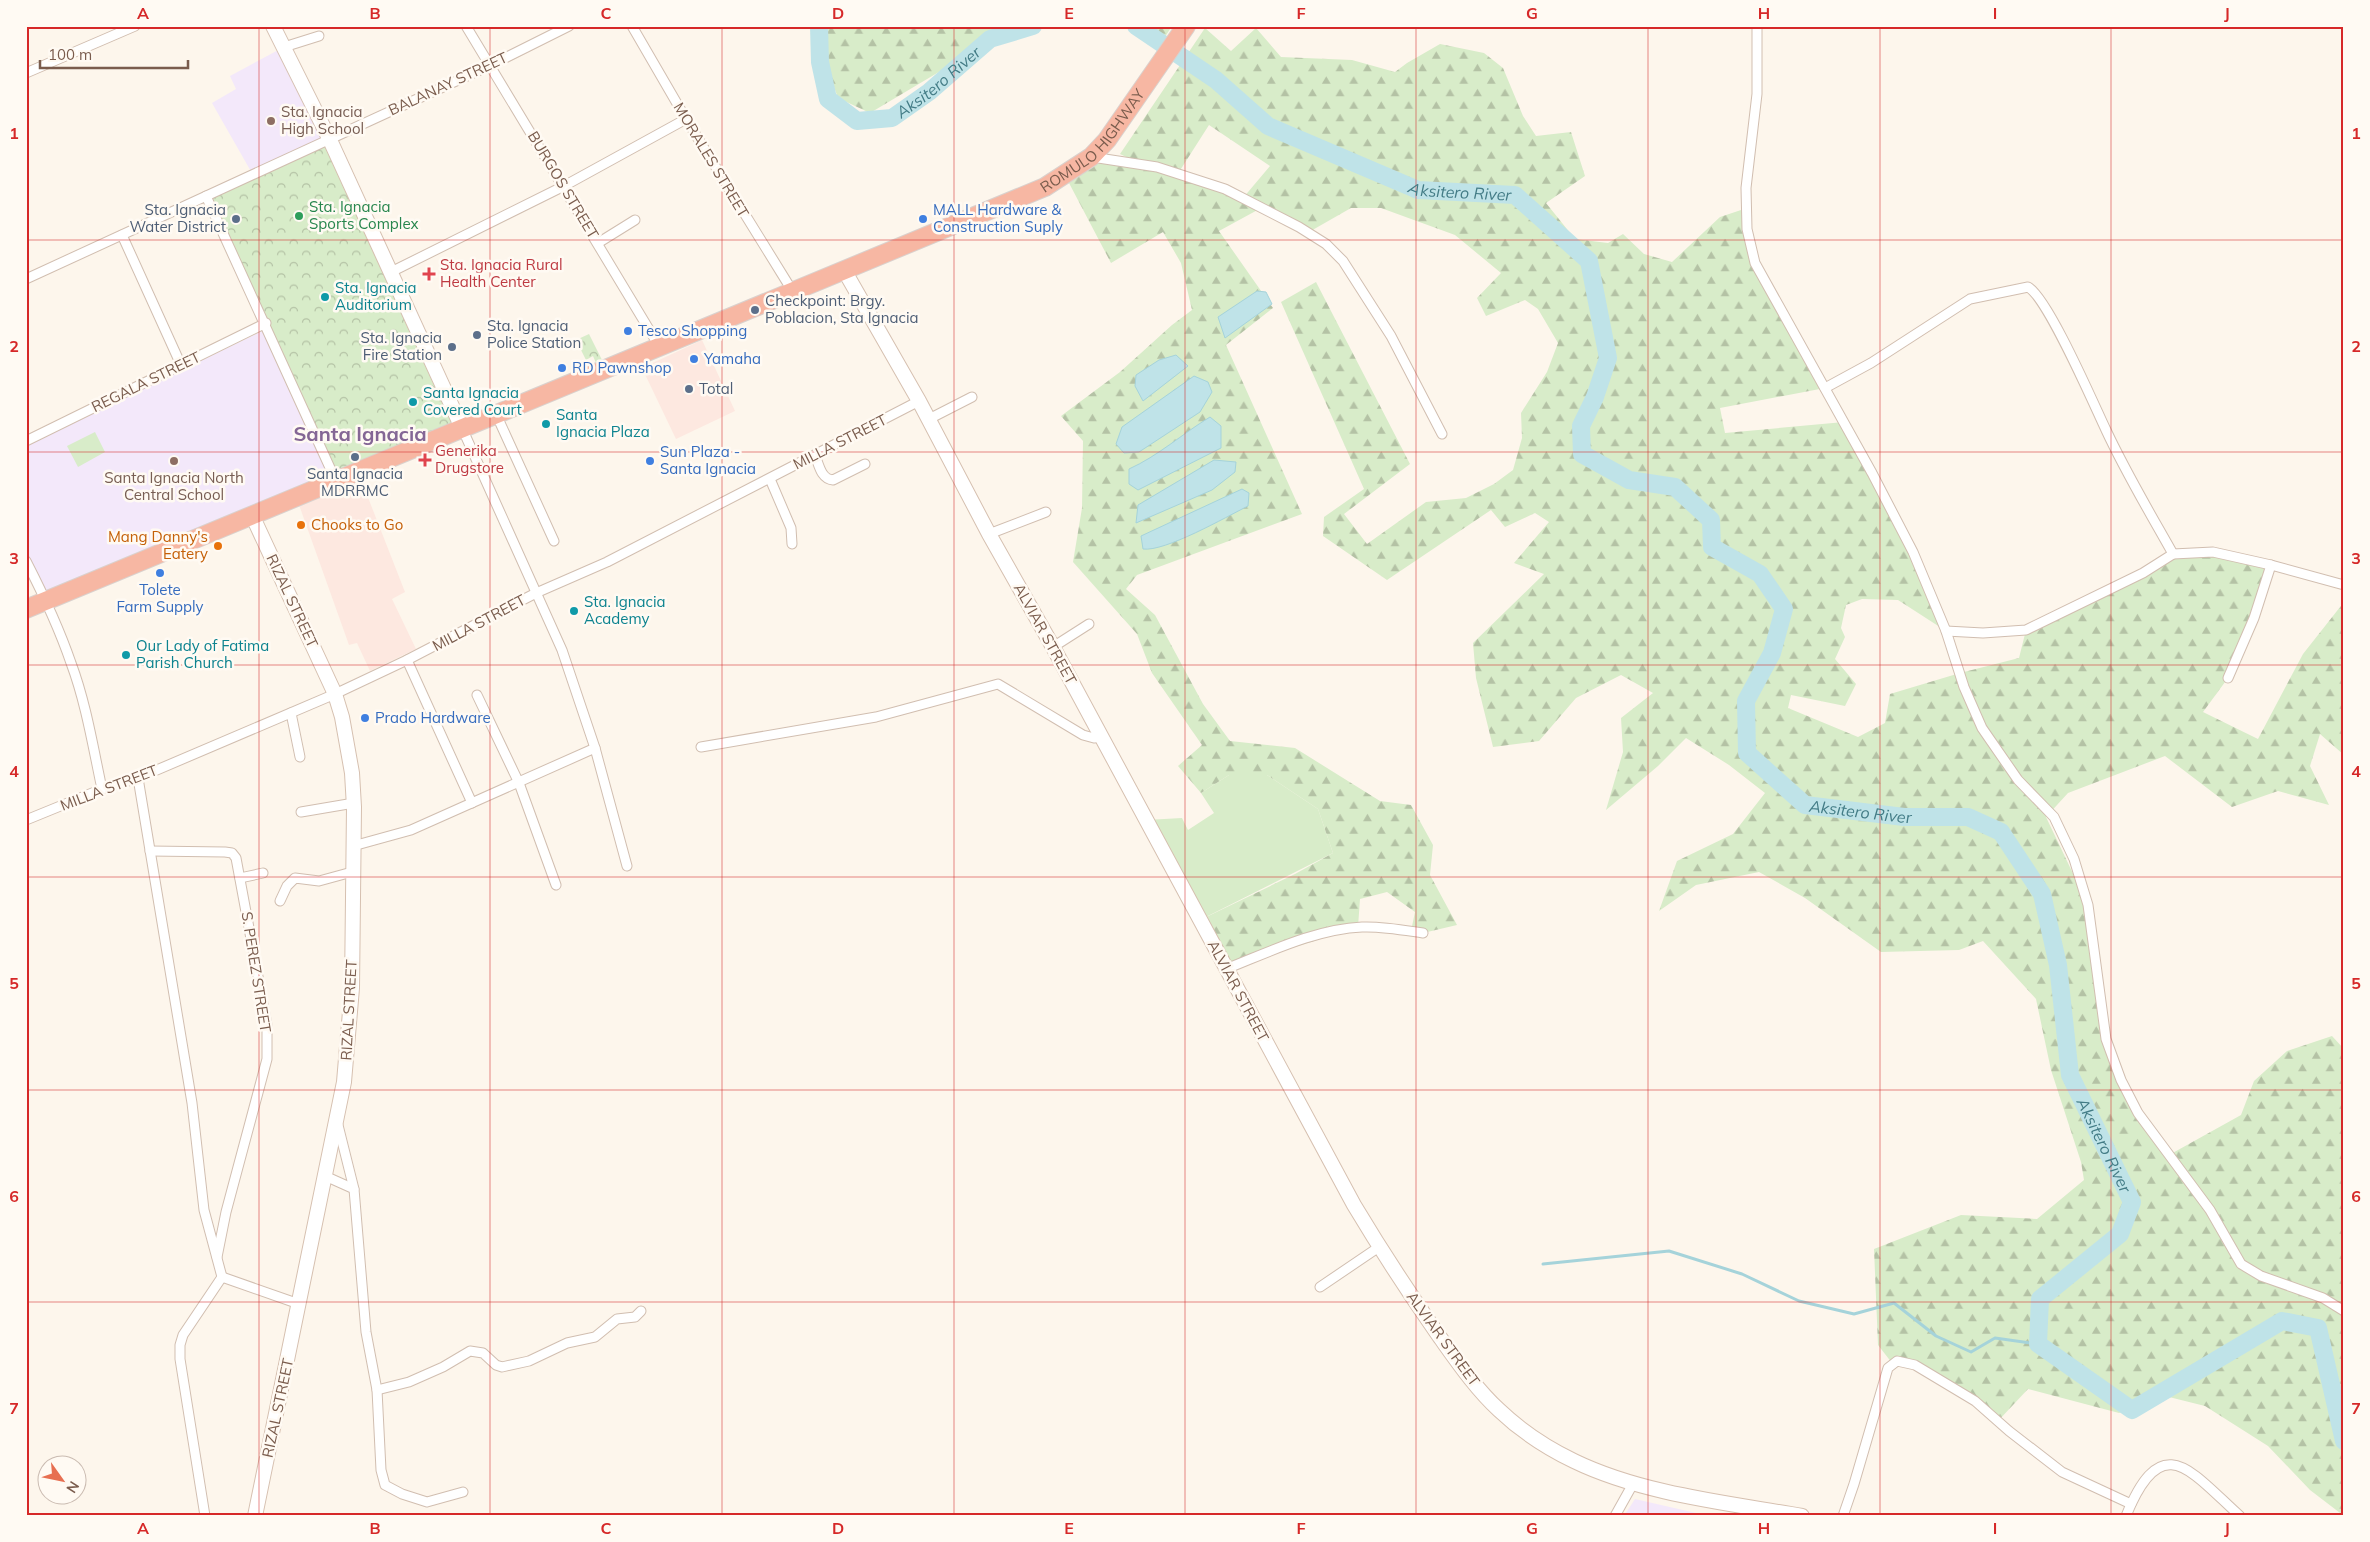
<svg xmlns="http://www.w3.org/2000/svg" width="2370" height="1542" font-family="Mulish,sans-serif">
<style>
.commercial{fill:#fde8e0}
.education{fill:#f3e8fa}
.green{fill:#d8ecc9}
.forest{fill:url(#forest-firs);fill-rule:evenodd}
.park{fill:url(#park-crowns)}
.water{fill:#bfe3e8;stroke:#a5d3da}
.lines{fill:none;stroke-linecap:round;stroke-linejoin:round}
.stream{stroke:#a5d3da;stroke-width:3}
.river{stroke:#bfe3e8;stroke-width:18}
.street-casing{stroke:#d1beb0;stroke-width:11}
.secondary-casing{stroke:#d6c0b0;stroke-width:16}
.highway-casing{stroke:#dad1cd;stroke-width:20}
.street{stroke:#fff;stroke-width:9}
.secondary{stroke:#fff;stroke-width:14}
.highway{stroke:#f7b7a3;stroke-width:18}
.grid{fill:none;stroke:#d62828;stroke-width:1;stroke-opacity:0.55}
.education-dot{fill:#8d6e63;stroke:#fffaf3;stroke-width:2}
.leisure-dot{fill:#2e9e5b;stroke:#fffaf3;stroke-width:2}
.service-dot{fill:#5c6f8a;stroke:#fffaf3;stroke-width:2}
.shop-dot{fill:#3f7fe0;stroke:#fffaf3;stroke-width:2}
.health-dot{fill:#e0444e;stroke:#fffaf3;stroke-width:2}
.culture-dot{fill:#0f9aa8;stroke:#fffaf3;stroke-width:2}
.food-dot{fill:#e8710a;stroke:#fffaf3;stroke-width:2}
.labels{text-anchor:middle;stroke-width:5;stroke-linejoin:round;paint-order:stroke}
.street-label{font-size:15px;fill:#7a5c4d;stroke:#fffaf3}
.education-label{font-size:15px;fill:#785e54;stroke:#fffaf3;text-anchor:start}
.leisure-label{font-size:15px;fill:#27864d;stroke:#fffaf3;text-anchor:start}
.service-label{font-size:15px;fill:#4e5e75;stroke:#fffaf3;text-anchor:start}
.shop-label{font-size:15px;fill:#366cbe;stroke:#fffaf3;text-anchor:start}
.health-label{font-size:15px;fill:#be3a42;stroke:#fffaf3;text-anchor:start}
.culture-label{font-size:15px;fill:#0d838f;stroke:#fffaf3;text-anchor:start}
.food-label{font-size:15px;fill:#c56008;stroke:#fffaf3;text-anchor:start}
.water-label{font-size:16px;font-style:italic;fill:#437c86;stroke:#fffaf3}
.district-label{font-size:20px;font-weight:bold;fill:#846695;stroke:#fffaf3}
.neatline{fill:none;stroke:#d62828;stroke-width:2}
.grid-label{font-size:16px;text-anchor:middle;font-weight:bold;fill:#d62828}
</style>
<defs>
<pattern id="forest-firs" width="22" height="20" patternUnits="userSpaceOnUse" patternTransform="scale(1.25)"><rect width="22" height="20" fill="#d8ecc9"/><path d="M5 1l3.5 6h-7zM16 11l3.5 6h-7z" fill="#b4c2a5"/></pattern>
<pattern id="park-crowns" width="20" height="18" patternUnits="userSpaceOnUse" patternTransform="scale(1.25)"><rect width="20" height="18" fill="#d8ecc9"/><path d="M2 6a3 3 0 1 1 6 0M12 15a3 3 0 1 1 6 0" fill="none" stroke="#b4c2a5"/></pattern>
</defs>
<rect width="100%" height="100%" fill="#fdf6ec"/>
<g class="commercial">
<polygon points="702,340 735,411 676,439 642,368"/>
<polygon points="360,477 405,592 392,599 416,649 370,671 357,643 349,645 298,502"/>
</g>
<g class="education">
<polygon points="284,47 330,140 253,175 212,103 236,89 230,76"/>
<polygon points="262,331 329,475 48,594 26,551 26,446"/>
<polygon points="1635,1499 1709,1516 1624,1516"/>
</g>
<g class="green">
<polygon points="95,432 105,452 78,467 67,446"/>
<polygon points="1229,775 1267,775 1318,809 1333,853 1200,920 1146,820 1182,818 1188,830 1214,813 1201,793"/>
</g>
<g class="forest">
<polygon points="826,26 1033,26 996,38 870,113 838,98 826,65"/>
<polygon points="1137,26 1172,26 1163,40"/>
<path d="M1205 28 1231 51 1256 28 1281 57 1352 60 1395 72 1407 63 1440 44 1484 53 1503 68 1523 116 1536 136 1571 132 1585 176 1546 203 1575 239 1608 243 1623 234 1644 254 1672 262 1720 217 1747 208 1755 263 1825 388 1720 408 1725 433 1844 422 1913 552 1946 631 1898 600 1862 599 1846 605 1841 628 1845 637 1835 659 1856 684 1845 706 1791 695 1788 708 1858 737 1885 723 1890 694 1960 673 2019 658 2026 630 2180 555 2213 552 2271 565 2228 678 2203 712 2258 739 2303 654 2344 602V755L2320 734 2310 766 2329 805 2278 791 2232 807 2165 756 2068 793 2046 817 2088 905 2106 1039 2138 1113 2169 1155 2241 1115 2254 1081 2287 1051 2332 1036 2344 1049V1516L2310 1490 2268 1446 2205 1406 2169 1397 2119 1413 2028 1389 1998 1421 1915 1365 1892 1363 1878 1345 1874 1249 1961 1215 2037 1219 2084 1180 2081 1162 2051 1070 2036 999 1983 941 1959 950 1881 952 1805 898 1759 872 1696 885 1659 911 1677 861 1733 834 1765 793 1729 765 1686 738 1658 766 1606 810 1623 752 1621 718 1653 693 1621 675 1576 698 1539 741 1493 747 1476 678 1473 643 1544 574 1514 563 1549 522 1535 513 1505 527 1491 510 1387 580 1323 536 1324 517 1364 489 1281 302 1316 282 1410 464 1344 514 1367 544 1426 502 1466 498 1494 484 1513 470 1522 438 1521 413 1547 372 1558 343 1538 309 1525 300 1486 316 1477 298 1501 273 1455 235 1381 208H1351L1309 232 1263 207 1219 231 1273 308 1226 345 1302 514 1137 575 1126 589 1155 615 1203 704 1230 741 1295 748 1380 801 1411 805 1433 845 1430 875 1457 925 1423 933 1411 931 1415 912 1387 892 1360 899 1358 927 1226 969 1200 920 1295 874 1333 853 1318 809 1267 775H1229L1201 793 1178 766 1202 745 1152 673 1137 634 1073 562 1082 508 1083 441 1061 416 1120 372 1172 325 1192 310 1181 263 1163 232 1111 263 1069 183 1104 159 1141 164 1120 154ZM1209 125 1270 166 1243 198 1179 172Z"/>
</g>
<g class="park">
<polygon points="329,141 461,428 337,479 208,197"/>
<polygon points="589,334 602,360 596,363 593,356 586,360 576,340"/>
</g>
<g class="water">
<polygon points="1257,291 1266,292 1272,304 1225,338 1218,317"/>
<polygon points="1176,355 1188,366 1143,401 1135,386 1136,375 1159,360"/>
<polygon points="1194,376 1208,382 1212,392 1200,412 1139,452 1124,453 1116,444 1122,427"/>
<path d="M1210 417 1221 426V448L1138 490 1129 484V469C1158 456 1182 434 1210 417Z"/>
<polygon points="1214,460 1236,462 1235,472 1212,490 1136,523 1138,505"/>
<path d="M1242 489 1249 493 1248 506C1226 517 1165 552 1143 549L1141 536Z"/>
</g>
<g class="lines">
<polyline class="stream" points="1543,1264 1669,1251 1742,1274 1799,1301 1854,1314 1894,1303 1936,1336 1971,1352 1995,1338 2038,1344"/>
<g class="river">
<path id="s1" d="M819 26 820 62 828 99 857 121 892 118 929 92 990 39 1033 26"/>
<path id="s2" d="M1136 26 1216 80 1268 126 1418 190 1515 195 1589 261 1608 358 1595 397 1581 426 1582 454 1629 480 1675 487 1711 520 1712 547 1760 574 1784 609 1772 653 1746 701 1747 753 1805 805 1904 817H1968L2001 832 2042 894 2058 965 2070 1075 2132 1202 2120 1234 2040 1299 2038 1344 2132 1410 2282 1321 2318 1328 2344 1441"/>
</g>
<g class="street-casing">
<g id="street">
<polyline points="466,26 659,346"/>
<polyline points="632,26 686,119 793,292"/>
<polyline points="1757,26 1757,94 1746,188 1747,229 1755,263 1872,473 1913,552 1946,631 1964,687 1982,728 2018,780 2054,817 2074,859 2088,905 2106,1039 2121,1080 2138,1113 2210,1210 2241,1264 2261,1276 2323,1298 2344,1311"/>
<polyline points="284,47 319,36"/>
<polyline points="26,73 135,26"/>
<polyline points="1092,157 1157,167 1225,189 1299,227 1326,244 1343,261 1391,336 1442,434"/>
<polyline points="206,196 336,481"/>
<polyline points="122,235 181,365"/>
<polyline points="598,243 635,220"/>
<polyline points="391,272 564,186 686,119"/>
<polyline points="26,279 491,65 569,26"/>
<path d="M1825 388 1871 363 1970 299 2028 287C2048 298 2094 405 2106 430 2126 473 2150 513 2173 554L2143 573 2026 630 1983 633 1946 631"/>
<polyline points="496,414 554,541"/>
<polyline points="929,419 972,397"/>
<polyline points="462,428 562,650 595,748"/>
<polyline points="26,441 266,323"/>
<path d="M815 455C819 465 821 479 833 480L865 464"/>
<polyline points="770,479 791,528 792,544"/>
<polyline points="989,534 1046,512"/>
<polyline points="2173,554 2213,552 2271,565 2344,585"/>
<path d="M26 561C43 594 59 628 71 663 86 703 93 747 102 789"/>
<polyline points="1053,647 1089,624"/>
<polyline points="407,660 472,803"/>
<polyline points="2228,678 2254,618 2271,565"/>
<polyline points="477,695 519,783 556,885"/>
<polyline points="291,713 300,757"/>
<polyline points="701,747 876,717 998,684 1083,735 1094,738 1101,737"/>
<polyline points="138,778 192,1103 204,1210 222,1277"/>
<polyline points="301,812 354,803"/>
<polyline points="26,820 102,789 138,778 335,694 407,660 536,593 607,562 919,401"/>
<polyline points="353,846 411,830 595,748 627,866"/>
<polyline points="150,851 225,852 232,853 236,858 267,1025 267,1059 226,1212 217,1257"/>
<polyline points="240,878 263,873"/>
<polyline points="280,901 287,886 295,878 319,881 352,872"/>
<path d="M1226 969C1269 952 1316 929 1362 927 1382 926 1403 930 1423 933"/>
<polyline points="338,1125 354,1189"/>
<polyline points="325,1176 354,1189 366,1332 377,1390 381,1470 385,1485 402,1494 427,1502 463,1492"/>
<polyline points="222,1277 299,1304"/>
<polyline points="1320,1287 1379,1247"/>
<polyline points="377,1390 409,1382 443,1367 470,1351 483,1353 496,1365 502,1367 529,1361 567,1343 595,1337 617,1319 635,1317 641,1311"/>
<polyline points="205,1516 180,1359 180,1345 183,1335 222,1277"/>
<polyline points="1615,1516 1634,1482"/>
<polyline points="1843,1516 1854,1484 1888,1368 1897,1361 1915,1365 1975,1401 2009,1431 2062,1472 2131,1504"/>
<path d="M2126 1516C2162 1427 2191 1472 2240 1516"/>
</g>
</g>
<g class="secondary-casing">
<g id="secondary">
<polyline points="273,26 330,140 462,428"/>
<path d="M844 270 919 401 989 534 1053 647 1354 1205C1381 1250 1409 1293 1439 1336 1457 1361 1476 1389 1499 1410 1520 1430 1547 1448 1574 1461 1642 1494 1728 1503 1802 1516"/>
<polyline points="252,515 335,694 342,717 352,773 354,807 352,988 344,1082 255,1516"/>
</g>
</g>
<g class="highway-casing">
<g id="highway">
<path id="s3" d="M26 609 1045 187 1091 157 1107 140 1186 26"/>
</g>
</g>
<use href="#street" class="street"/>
<use href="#secondary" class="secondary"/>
<use href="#highway" class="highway"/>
</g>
<path class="grid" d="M259 26V1516M490 26V1516M722 26V1516M954 26V1516M1185 26V1516M1416 26V1516M1648 26V1516M1880 26V1516M2111 26V1516M26 240H2344M26 452H2344M26 665H2344M26 877H2344M26 1090H2344M26 1302H2344"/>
<g class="education-dot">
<circle cx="271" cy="121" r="5"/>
<circle cx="174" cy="461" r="5"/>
</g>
<circle class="leisure-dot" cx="299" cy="216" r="5"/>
<g class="service-dot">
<circle cx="236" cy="219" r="5"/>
<circle cx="755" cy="310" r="5"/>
<circle cx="477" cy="335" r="5"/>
<circle cx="452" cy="347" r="5"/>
<circle cx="689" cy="389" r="5"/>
<circle cx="355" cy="457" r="5"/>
</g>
<g class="shop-dot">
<circle cx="923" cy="219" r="5"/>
<circle cx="628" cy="331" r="5"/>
<circle cx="694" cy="359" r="5"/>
<circle cx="562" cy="368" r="5"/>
<circle cx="650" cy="461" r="5"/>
<circle cx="160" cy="573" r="5"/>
<circle cx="365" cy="718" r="5"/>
</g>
<g class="health-dot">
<path d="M426.5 266.5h5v5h5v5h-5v5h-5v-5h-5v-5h5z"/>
<path d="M422.5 452.5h5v5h5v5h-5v5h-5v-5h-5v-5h5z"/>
</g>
<g class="culture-dot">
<circle cx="325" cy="297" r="5"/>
<circle cx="413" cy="402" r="5"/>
<circle cx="546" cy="424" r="5"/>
<circle cx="574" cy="611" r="5"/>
<circle cx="126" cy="655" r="5"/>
</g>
<g class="food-dot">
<circle cx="301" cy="525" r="5"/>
<circle cx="218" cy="546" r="5"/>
</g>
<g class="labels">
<g class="street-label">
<text transform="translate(448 84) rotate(-25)" y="5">BALANAY STREET</text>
<text dy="5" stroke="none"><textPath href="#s3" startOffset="1170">ROMULO HIGHWAY</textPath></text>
<text transform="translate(711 160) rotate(59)" y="5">MORALES STREET</text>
<text transform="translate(563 185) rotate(59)" y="5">BURGOS STREET</text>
<text transform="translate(146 382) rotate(-26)" y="5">REGALA STREET</text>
<text transform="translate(840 442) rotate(-27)" y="5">MILLA STREET</text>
<text transform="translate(292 601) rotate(65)" y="5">RIZAL STREET</text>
<text transform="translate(479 623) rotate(-28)" y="5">MILLA STREET</text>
<text transform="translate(1045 634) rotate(61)" y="5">ALVIAR STREET</text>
<text transform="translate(109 788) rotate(-21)" y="5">MILLA STREET</text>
<text transform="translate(256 972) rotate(81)" y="5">S. PEREZ STREET</text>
<text transform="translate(1238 991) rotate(62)" y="5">ALVIAR STREET</text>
<text transform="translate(349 1010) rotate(-87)" y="5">RIZAL STREET</text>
<text transform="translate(1443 1339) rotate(54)" y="5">ALVIAR STREET</text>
<text transform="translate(278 1408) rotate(-78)" y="5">RIZAL STREET</text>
</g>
<g class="education-label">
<text x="281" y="117">Sta. Ignacia<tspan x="281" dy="17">High School</tspan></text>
<text x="174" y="483" text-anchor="middle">Santa Ignacia North<tspan x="174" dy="17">Central School</tspan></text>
</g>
<g class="leisure-label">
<text x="309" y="212">Sta. Ignacia<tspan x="309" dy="17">Sports Complex</tspan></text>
</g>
<g class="service-label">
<text x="226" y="215" text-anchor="end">Sta. Ignacia<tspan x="226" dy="17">Water District</tspan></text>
<text x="765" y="306">Checkpoint: Brgy.<tspan x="765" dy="17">Poblacion, Sta Ignacia</tspan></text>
<text x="487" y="331">Sta. Ignacia<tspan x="487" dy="17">Police Station</tspan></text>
<text x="442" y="343" text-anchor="end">Sta. Ignacia<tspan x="442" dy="17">Fire Station</tspan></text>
<text x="699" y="394">Total</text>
<text x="355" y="479" text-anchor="middle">Santa Ignacia<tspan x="355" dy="17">MDRRMC</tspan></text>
</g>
<g class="shop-label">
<text x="933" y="215">MALL Hardware &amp;<tspan x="933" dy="17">Construction Suply</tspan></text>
<text x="638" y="336">Tesco Shopping</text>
<text x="704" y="364">Yamaha</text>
<text x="572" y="373">RD Pawnshop</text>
<text x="660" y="457">Sun Plaza -<tspan x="660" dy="17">Santa Ignacia</tspan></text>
<text x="160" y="595" text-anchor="middle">Tolete<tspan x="160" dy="17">Farm Supply</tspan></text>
<text x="375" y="723">Prado Hardware</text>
</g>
<g class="health-label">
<text x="440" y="270">Sta. Ignacia Rural<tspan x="440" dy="17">Health Center</tspan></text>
<text x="435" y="456">Generika<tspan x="435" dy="17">Drugstore</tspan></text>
</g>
<g class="culture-label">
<text x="335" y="293">Sta. Ignacia<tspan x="335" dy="17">Auditorium</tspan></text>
<text x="423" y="398">Santa Ignacia<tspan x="423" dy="17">Covered Court</tspan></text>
<text x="556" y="420">Santa<tspan x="556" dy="17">Ignacia Plaza</tspan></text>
<text x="584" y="607">Sta. Ignacia<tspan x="584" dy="17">Academy</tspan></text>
<text x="136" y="651">Our Lady of Fatima<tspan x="136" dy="17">Parish Church</tspan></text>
</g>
<g class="food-label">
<text x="311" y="530">Chooks to Go</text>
<text x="208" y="542" text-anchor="end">Mang Danny's<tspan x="208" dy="17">Eatery</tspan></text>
</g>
<g class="water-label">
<text dy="6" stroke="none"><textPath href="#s1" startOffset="204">Aksitero River</textPath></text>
<text dy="6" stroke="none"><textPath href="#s2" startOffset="371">Aksitero River</textPath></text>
<text dy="6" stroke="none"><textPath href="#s2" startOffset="1285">Aksitero River</textPath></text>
<text dy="6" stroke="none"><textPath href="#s2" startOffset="1765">Aksitero River</textPath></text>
</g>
<g class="district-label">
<text x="360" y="441">Santa Ignacia</text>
</g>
</g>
<rect width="2370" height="1542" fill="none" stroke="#fffaf3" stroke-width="55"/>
<g transform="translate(62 1480) rotate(123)"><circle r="24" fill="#fffaf3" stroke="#cabbb1"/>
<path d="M0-4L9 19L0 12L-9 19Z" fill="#e76f51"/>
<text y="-8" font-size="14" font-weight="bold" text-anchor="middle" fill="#7a5c4d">N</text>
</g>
<path d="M40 60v8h148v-8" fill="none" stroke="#7a5c4d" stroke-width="2.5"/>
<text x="48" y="60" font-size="15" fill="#7a5c4d" stroke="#fffaf3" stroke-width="4" paint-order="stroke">100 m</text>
<rect x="28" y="28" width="2314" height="1486" class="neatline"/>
<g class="grid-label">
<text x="143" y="19">A</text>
<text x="375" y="19">B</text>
<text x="606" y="19">C</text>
<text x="838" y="19">D</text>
<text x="1069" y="19">E</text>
<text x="1301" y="19">F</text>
<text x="1532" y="19">G</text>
<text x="1764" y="19">H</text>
<text x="1995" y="19">I</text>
<text x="2227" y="19">J</text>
<text x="14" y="139">1</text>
<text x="2356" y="139">1</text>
<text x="14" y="352">2</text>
<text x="2356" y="352">2</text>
<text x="14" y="564">3</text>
<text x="2356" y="564">3</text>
<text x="14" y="777">4</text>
<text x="2356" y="777">4</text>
<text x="14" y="989">5</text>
<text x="2356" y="989">5</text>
<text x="14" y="1202">6</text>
<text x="2356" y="1202">6</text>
<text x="14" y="1414">7</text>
<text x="2356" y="1414">7</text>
<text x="143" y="1534">A</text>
<text x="375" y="1534">B</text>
<text x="606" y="1534">C</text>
<text x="838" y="1534">D</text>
<text x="1069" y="1534">E</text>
<text x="1301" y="1534">F</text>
<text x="1532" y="1534">G</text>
<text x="1764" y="1534">H</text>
<text x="1995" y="1534">I</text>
<text x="2227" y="1534">J</text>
</g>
</svg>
